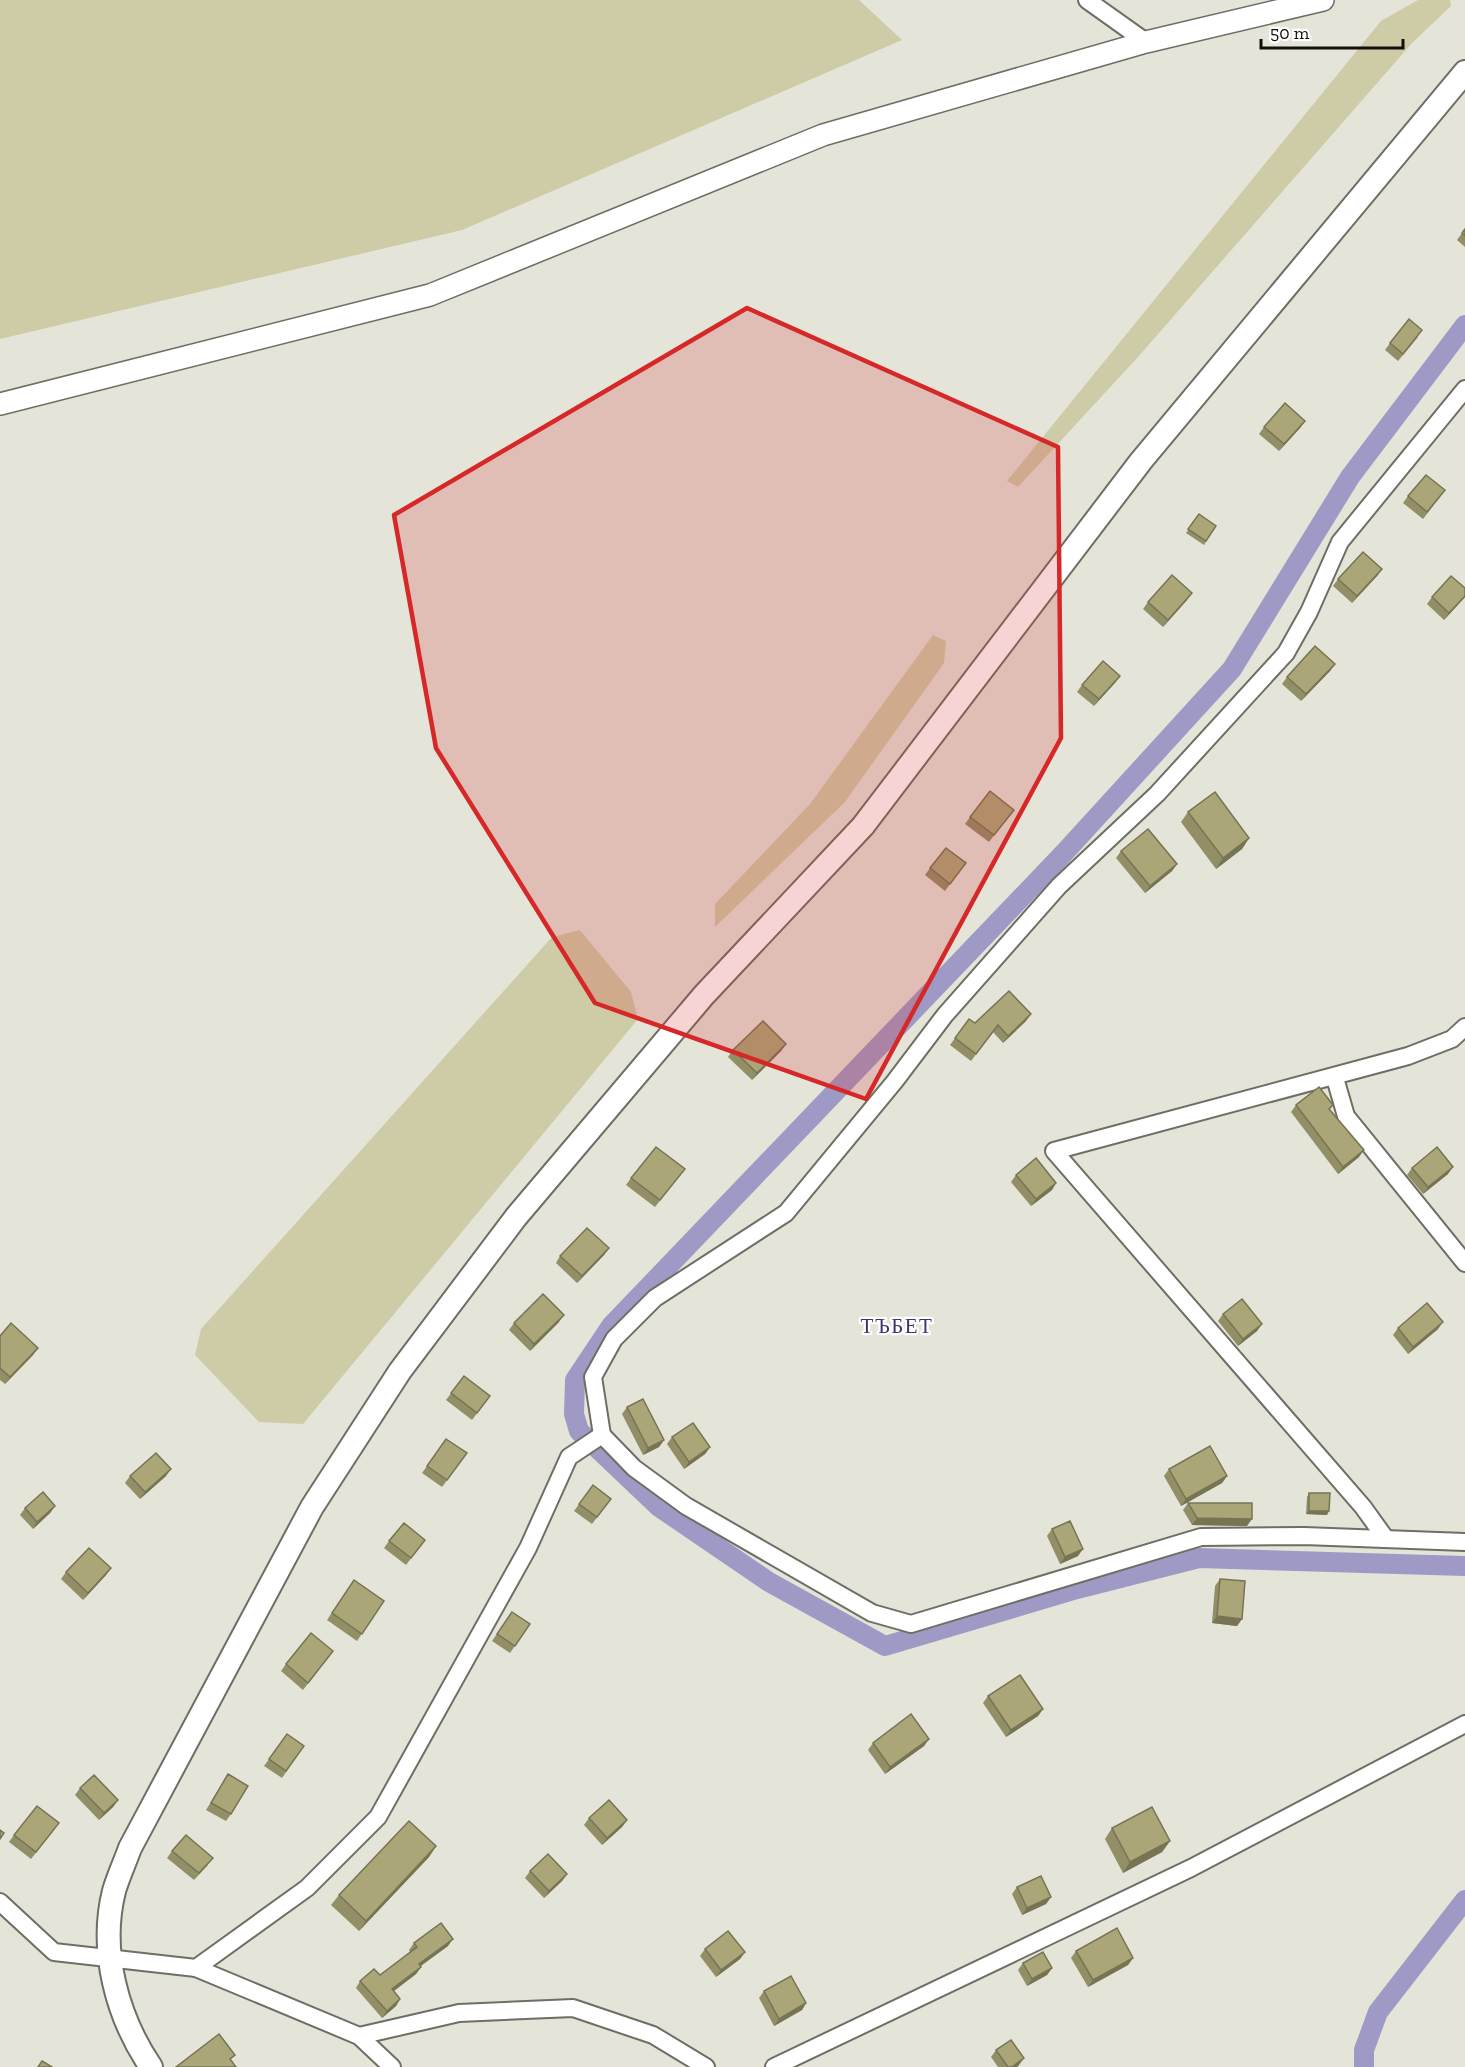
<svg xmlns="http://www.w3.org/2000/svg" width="1465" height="2067" font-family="'Zilla Slab',serif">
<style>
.green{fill:#cecba7}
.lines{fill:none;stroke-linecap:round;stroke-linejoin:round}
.canal{stroke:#9f9ac5;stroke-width:20}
.minor-casing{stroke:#6e6e64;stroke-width:20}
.tertiary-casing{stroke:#6e6e64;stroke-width:24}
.secondary-casing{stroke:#6e6e64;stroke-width:26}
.minor{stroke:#fff;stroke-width:16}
.tertiary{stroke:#fff;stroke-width:21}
.secondary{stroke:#fff;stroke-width:22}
.wall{fill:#928f67}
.shaded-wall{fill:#777454}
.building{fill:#aaa678;stroke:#777454;stroke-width:1.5}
.marked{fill:#d62828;fill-opacity:0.2;stroke:#d62828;stroke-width:4.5;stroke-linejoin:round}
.labels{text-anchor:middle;stroke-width:4.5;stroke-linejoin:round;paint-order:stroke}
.quarter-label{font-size:21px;letter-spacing:1.5px;fill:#3f326e;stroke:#fff}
</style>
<rect width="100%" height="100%" fill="#e4e4d9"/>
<g class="green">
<polygon points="0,0 859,0 902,40 462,230 0,339"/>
<polygon points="1418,0 1450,0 1451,6 1412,43 1138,357 1018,487 1007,481 1381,21"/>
<polygon points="933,635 946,641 944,663 845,802 715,927 715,904 810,804"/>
<polygon points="580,930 631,992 638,1019 303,1424 259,1422 195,1355 201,1329 552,937"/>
</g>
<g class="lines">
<g class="canal">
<polyline points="1465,325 1350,477 1232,669 1064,853 611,1326 575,1380 574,1414 579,1431 659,1507 769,1582 885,1646 1077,1589 1199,1558 1465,1566"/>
<polyline points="1364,2067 1364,2050 1378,2012 1465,1900"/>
</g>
<g class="minor-casing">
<g id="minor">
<polyline points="1087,0 1146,42"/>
<polyline points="1335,1078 1346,1116 1465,1263"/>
<polyline points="602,1435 593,1377 614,1339 655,1298 786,1213 895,1081 945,1015 1059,886 1157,794 1286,653 1309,612 1340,542 1465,389"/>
<polyline points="1386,1539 1363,1507 1054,1151 1408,1056 1452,1039 1465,1027"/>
<polyline points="0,1902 54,1952 196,1968 307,1888 378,1817 528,1548 569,1457 602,1435 634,1468 686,1506 872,1613 911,1624 1201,1537 1304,1536 1465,1542"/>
<polyline points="196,1968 359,2036 392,2067"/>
<polyline points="359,2036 459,2013 573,2008 653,2035 706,2067"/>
<polyline points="774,2067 1191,1868 1465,1724"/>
</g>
</g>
<g class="tertiary-casing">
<polyline id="tertiary" points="0,404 430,295 823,135 1146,42 1323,0"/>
</g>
<g class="secondary-casing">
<path id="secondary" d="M151 2067C117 2017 99 1951 114 1891 118 1877 125 1862 130 1848L312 1507 400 1371 516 1217 704 995 863 826 1141 461 1465 72"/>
</g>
<use href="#minor" class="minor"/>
<use href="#tertiary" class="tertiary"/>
<use href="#secondary" class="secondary"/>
</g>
<g class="wall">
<polygon points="1465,229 1465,247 1457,240"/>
<polygon points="1418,337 1398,361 1385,350 1390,343"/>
<polygon points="1305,421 1300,428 1279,451 1259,434 1264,427"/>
<polygon points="1408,496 1440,497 1423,519 1403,503"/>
<polygon points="1199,514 1216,526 1204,545 1186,533"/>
<polygon points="1382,569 1377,576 1352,603 1333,586 1338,579"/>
<polygon points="1465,588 1465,597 1444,620 1427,604 1432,597"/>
<polygon points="1187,600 1163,627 1143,609 1148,602"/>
<polygon points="1335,664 1330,671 1301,701 1282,684 1287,677"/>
<polygon points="1120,676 1094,706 1077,692 1082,685"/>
<polygon points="1014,810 989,842 965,824 970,817"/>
<polygon points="1188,812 1249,838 1242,849 1216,869 1181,822"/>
<polygon points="1121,851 1177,864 1172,871 1145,893 1116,858"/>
<polygon points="966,863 945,891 925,875 930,868"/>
<polygon points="969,1019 975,1023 1026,1021 1003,1043 993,1032 971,1061 950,1045"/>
<polygon points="786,1044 781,1051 752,1080 728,1057 733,1050"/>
<polygon points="1296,1105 1330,1110 1359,1157 1338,1174 1291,1112"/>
<polygon points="1412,1168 1448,1174 1423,1194 1407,1175"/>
<polygon points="685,1169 655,1207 626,1185 631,1178"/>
<polygon points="1016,1175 1056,1183 1052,1190 1031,1206 1011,1182"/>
<polygon points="609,1248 604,1255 577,1283 556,1263 560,1256"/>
<polygon points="1223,1314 1262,1324 1257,1331 1238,1346 1218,1321"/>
<polygon points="559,1322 530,1351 509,1330 514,1323"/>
<polygon points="1398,1328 1438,1329 1408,1354 1393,1335"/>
<polygon points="0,1336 38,1348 33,1355 5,1384 0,1380"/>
<polygon points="464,1376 490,1396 472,1420 446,1400"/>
<polygon points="627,1407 664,1440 659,1447 643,1455 622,1414"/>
<polygon points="672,1437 710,1447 705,1454 684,1469 667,1444"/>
<polygon points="446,1439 467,1453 442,1487 422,1473"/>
<polygon points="1169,1469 1227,1476 1222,1483 1181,1506 1164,1476"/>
<polygon points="130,1476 166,1476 140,1499 125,1483"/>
<polygon points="593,1485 611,1499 592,1524 574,1511"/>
<polygon points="1309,1493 1327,1515 1306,1514 1307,1497"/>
<polygon points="1188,1503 1247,1526 1192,1525 1183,1510"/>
<polygon points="55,1506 50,1513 33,1529 20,1515 25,1508"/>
<polygon points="1052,1529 1078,1556 1060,1564 1047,1536"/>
<polygon points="425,1540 406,1565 384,1548 389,1541"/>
<polygon points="111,1568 106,1575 83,1600 61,1579 66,1572"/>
<polygon points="1220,1579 1242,1619 1237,1626 1212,1623 1215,1586"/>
<polygon points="354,1580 384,1601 357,1641 327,1620"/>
<polygon points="512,1612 530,1624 510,1653 492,1641"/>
<polygon points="333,1651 303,1690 281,1671 286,1664"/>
<polygon points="988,1696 1043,1709 1038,1716 1006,1737 983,1703"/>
<polygon points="287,1734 304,1746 282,1778 264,1766"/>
<polygon points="929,1739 924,1746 885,1774 868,1750 873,1743"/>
<polygon points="228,1774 231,1814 226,1821 206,1810"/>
<polygon points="80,1788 118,1800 113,1807 99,1820 75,1795"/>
<polygon points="589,1818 627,1820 622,1827 602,1845 584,1825"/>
<polygon points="1112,1828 1170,1841 1162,1852 1123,1873 1105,1839"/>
<polygon points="54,1830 31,1859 9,1842 14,1835"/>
<polygon points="436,1846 429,1857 359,1931 331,1905 339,1895"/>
<polygon points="172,1851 208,1865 194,1880 167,1858"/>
<polygon points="530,1871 567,1874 562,1881 544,1898 525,1878"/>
<polygon points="1017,1887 1051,1897 1046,1904 1022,1915 1012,1894"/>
<polygon points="414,1943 448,1946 420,1966 421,1967 416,1974 394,1991 400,1999 396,2006 382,2018 356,1988 360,1981 380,1975 410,1952 409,1950"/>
<polygon points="705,1949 745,1952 740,1959 716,1977 700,1956"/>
<polygon points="1076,1951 1133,1958 1128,1965 1088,1987 1071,1958"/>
<polygon points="1023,1963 1052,1968 1047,1975 1027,1986 1018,1970"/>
<polygon points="764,1991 806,2003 802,2010 774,2026 759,1998"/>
<polygon points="996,2050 1019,2065 1017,2067 998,2067 991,2057"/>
</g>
<g class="shaded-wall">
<polygon points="1305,421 1300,428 1279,451 1284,444"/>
<polygon points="1382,569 1377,576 1352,603 1357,596"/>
<polygon points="1192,593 1187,600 1163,627 1168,620"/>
<polygon points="1465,596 1465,597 1444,620 1449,613"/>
<polygon points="1335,664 1330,671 1301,701 1306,694"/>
<polygon points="1120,676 1115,683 1094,706 1099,699"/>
<polygon points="1249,838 1242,849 1216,869 1223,858"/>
<polygon points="1177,864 1172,871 1145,893 1150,886"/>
<polygon points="1031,1014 1026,1021 1003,1043 1008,1036"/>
<polygon points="786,1044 781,1051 752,1080 757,1073"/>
<polygon points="1364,1150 1359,1157 1338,1174 1343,1167"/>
<polygon points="1453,1167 1448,1174 1423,1194 1428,1187"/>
<polygon points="1056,1183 1052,1190 1031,1206 1036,1199"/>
<polygon points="609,1248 604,1255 577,1283 582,1276"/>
<polygon points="564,1315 559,1322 530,1351 534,1344"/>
<polygon points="1443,1322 1438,1329 1408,1354 1413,1347"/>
<polygon points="1262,1324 1257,1331 1238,1346 1243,1339"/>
<polygon points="38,1348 33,1355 5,1384 10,1377"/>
<polygon points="664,1440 659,1447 643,1455 648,1448"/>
<polygon points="710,1447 705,1454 684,1469 689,1462"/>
<polygon points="171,1469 166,1476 140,1499 145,1492"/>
<polygon points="1227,1476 1222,1483 1181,1506 1186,1499"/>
<polygon points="55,1506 50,1513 33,1529 37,1522"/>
<polygon points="1309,1511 1329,1511 1327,1515 1306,1514"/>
<polygon points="1197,1518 1252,1519 1247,1526 1192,1525"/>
<polygon points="1083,1549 1078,1556 1060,1564 1065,1557"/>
<polygon points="111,1568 106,1575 83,1600 88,1593"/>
<polygon points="1217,1616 1242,1619 1237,1626 1212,1623"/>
<polygon points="1043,1709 1038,1716 1006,1737 1011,1730"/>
<polygon points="929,1739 924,1746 885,1774 890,1767"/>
<polygon points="118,1800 113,1807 99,1820 104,1813"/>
<polygon points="627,1820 622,1827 602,1845 607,1838"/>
<polygon points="1170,1841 1162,1852 1123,1873 1130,1862"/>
<polygon points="436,1846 429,1857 359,1931 366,1921"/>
<polygon points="567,1874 562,1881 544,1898 549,1891"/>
<polygon points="1051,1897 1046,1904 1022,1915 1027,1908"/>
<polygon points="453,1939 448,1946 414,1971 419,1964"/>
<polygon points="745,1952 740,1959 716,1977 721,1970"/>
<polygon points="1133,1958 1128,1965 1088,1987 1093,1980"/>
<polygon points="421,1967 416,1974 387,1996 392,1989"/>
<polygon points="1052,1968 1047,1975 1027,1986 1032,1979"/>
<polygon points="400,1999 396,2006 382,2018 387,2011"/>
<polygon points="806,2003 802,2010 774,2026 779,2019"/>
<polygon points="1024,2058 1019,2065 1017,2067 1012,2067"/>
</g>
<g class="building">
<polygon points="1465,229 1465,236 1462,233"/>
<polygon points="1409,319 1422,330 1403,354 1390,343"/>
<polygon points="1285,403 1305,421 1284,444 1264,427"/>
<polygon points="1426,475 1445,490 1427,512 1408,496"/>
<polygon points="1199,514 1216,526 1206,541 1188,529"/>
<polygon points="1363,552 1382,569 1357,596 1338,579"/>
<polygon points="1172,575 1192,593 1168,620 1148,602"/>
<polygon points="1451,576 1465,588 1465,596 1449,613 1432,597"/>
<polygon points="1315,646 1335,664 1306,694 1287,677"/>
<polygon points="1103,661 1120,676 1099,699 1082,685"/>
<polygon points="990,791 1014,810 994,835 970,817"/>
<polygon points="1215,792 1249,838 1223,858 1188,812"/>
<polygon points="1148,829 1177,864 1150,886 1121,851"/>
<polygon points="946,848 966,863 950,884 930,868"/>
<polygon points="1009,991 1031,1014 1008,1036 998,1025 976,1054 955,1038 969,1019 975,1023"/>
<polygon points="763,1021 786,1044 757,1073 733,1050"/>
<polygon points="1319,1087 1333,1105 1329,1109 1364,1150 1343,1167 1296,1105"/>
<polygon points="656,1147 685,1169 660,1200 631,1178"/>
<polygon points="1437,1147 1453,1167 1428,1187 1412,1168"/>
<polygon points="1036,1158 1056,1183 1036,1199 1016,1175"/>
<polygon points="587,1228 609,1248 582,1276 560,1256"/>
<polygon points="543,1294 564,1315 534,1344 514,1323"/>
<polygon points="1242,1299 1262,1324 1243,1339 1223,1314"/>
<polygon points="1427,1303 1443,1322 1413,1347 1398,1328"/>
<polygon points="11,1323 38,1348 10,1377 0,1368 0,1336"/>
<polygon points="464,1376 490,1396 477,1413 451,1393"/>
<polygon points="643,1399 664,1440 648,1448 627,1407"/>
<polygon points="693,1423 710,1447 689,1462 672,1437"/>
<polygon points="446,1439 467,1453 447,1480 427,1466"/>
<polygon points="1210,1446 1227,1476 1186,1499 1169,1469"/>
<polygon points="156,1453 171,1469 145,1492 130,1476"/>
<polygon points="593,1485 611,1499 597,1517 579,1504"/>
<polygon points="43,1492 55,1506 37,1522 25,1508"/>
<polygon points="1309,1493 1330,1493 1329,1511 1309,1511"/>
<polygon points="1188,1503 1252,1503 1252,1519 1197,1518"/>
<polygon points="1070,1521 1083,1549 1065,1557 1052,1529"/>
<polygon points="404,1523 425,1540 411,1558 389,1541"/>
<polygon points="89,1548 111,1568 88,1593 66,1572"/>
<polygon points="1220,1579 1245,1581 1242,1619 1217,1616"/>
<polygon points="354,1580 384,1601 362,1634 332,1613"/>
<polygon points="512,1612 530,1624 515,1646 497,1634"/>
<polygon points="311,1633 333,1651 308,1683 286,1664"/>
<polygon points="1020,1675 1043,1709 1011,1730 988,1696"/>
<polygon points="911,1714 929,1739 890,1767 873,1743"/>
<polygon points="287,1734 304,1746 286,1771 269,1759"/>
<polygon points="228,1774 248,1786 231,1814 211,1803"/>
<polygon points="94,1775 118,1800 104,1813 80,1788"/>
<polygon points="609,1800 627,1820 607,1838 589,1818"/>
<polygon points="37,1806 59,1823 36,1852 14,1835"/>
<polygon points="1152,1807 1170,1841 1130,1862 1112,1828"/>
<polygon points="409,1821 436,1846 366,1921 339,1895"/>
<polygon points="0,1830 4,1833 0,1839"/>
<polygon points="186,1835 213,1858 199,1873 172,1851"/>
<polygon points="548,1854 567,1874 549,1891 530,1871"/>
<polygon points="1041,1876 1051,1897 1027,1908 1017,1887"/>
<polygon points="441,1923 453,1939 419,1964 421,1967 392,1989 400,1999 387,2011 360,1981 374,1969 380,1975 417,1947 414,1943"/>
<polygon points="1117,1928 1133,1958 1093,1980 1076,1951"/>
<polygon points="728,1931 745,1952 721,1970 705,1949"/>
<polygon points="1043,1952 1052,1968 1032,1979 1023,1963"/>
<polygon points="791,1976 806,2003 779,2019 764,1991"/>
<polygon points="219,2034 235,2055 230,2059 236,2067 176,2067"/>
<polygon points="1011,2040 1024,2058 1012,2067 1008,2067 996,2050"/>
<polygon points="42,2061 52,2067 38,2067"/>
</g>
<path class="marked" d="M747 308 1058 447 1061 738 866 1099 595 1003 436 748 394 515Z"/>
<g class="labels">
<g class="quarter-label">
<text x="897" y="1333">ТЪБЕТ</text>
</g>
</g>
<path d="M1261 39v9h142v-9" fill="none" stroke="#100f0c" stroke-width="3"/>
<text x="1270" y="39" font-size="18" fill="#100f0c" stroke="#ffffff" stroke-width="4.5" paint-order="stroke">50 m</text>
</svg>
